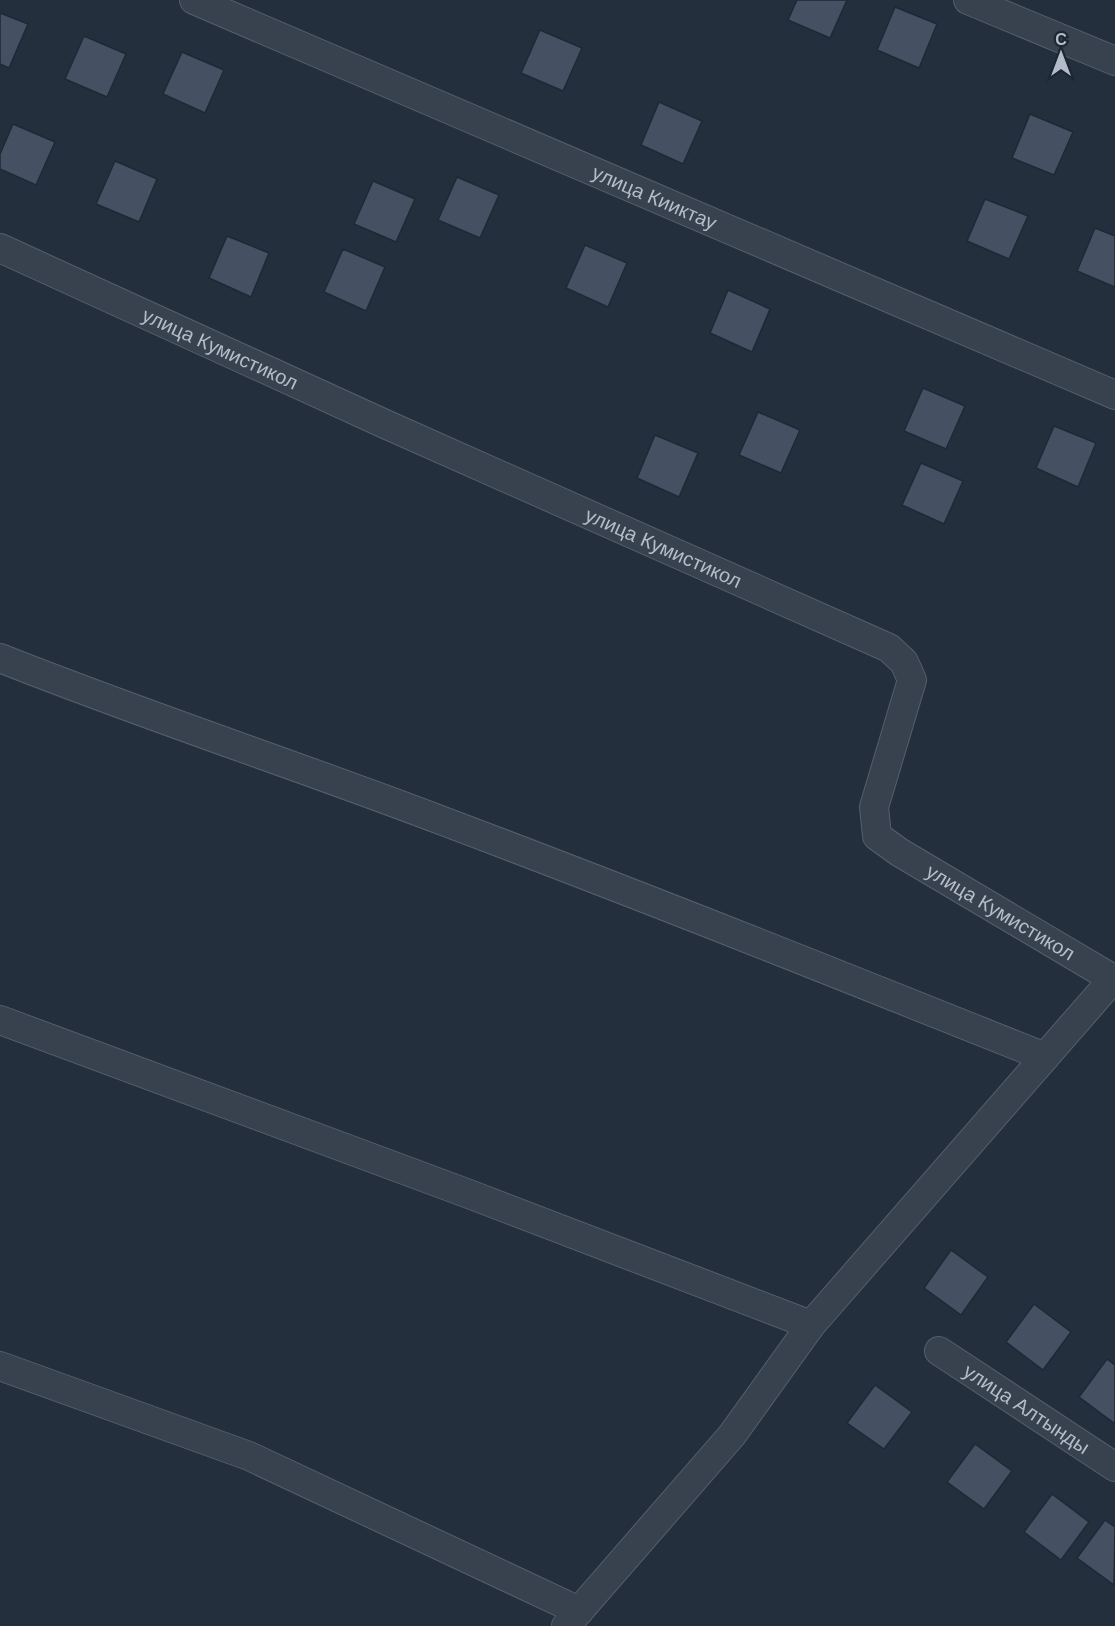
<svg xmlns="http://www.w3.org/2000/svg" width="1115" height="1626" font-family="Arial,sans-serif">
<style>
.building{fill:#455162;stroke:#1f2835;stroke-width:1.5}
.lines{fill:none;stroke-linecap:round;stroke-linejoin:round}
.minor-casing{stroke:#565f6c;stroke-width:30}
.minor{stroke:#38414e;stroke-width:28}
.labels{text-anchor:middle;stroke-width:5;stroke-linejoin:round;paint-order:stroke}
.street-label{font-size:20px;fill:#b4bcc9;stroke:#1d2633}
</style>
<rect width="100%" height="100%" fill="#242f3e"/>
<g class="building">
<polygon points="797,0 847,0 830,38 788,20"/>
<polygon points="895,7 937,24 919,68 877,50"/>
<polygon points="0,13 28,24 9,68 0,64"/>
<polygon points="540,30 582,48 563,91 521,73"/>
<polygon points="84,36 126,54 107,97 65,79"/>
<polygon points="182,52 224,70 205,113 163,94"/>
<polygon points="659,102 702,121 683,164 641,145"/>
<polygon points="1030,114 1073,132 1054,175 1012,158"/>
<polygon points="13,124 55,142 36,185 0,169 0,154"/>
<polygon points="115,161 157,179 139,222 96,204"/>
<polygon points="457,177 499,195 480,238 438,220"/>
<polygon points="373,181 415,199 396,242 354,224"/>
<polygon points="985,199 1028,216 1009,259 967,241"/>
<polygon points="1095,228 1115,236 1115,287 1077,271"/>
<polygon points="227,236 269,253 251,297 209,278"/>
<polygon points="585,245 627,263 608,307 566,288"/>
<polygon points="343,249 385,267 366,311 324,292"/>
<polygon points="728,290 770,309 752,352 710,333"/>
<polygon points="923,388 965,406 946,449 904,431"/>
<polygon points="758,412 800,430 781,473 739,455"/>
<polygon points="1054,426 1096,443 1078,487 1036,468"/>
<polygon points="655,435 698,453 679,497 637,478"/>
<polygon points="921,463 963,481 944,524 902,505"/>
<polygon points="951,1250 988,1277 961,1315 924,1288"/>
<polygon points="1034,1304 1071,1332 1043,1370 1006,1342"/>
<polygon points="1107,1359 1115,1365 1115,1424 1079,1397"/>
<polygon points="875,1385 912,1412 884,1449 847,1423"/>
<polygon points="975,1444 1012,1471 984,1509 947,1482"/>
<polygon points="1052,1494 1089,1522 1061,1560 1024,1532"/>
<polygon points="1105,1520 1115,1527 1114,1585 1077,1558"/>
</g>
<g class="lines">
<g class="minor-casing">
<g id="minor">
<path id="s1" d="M194 0 1115 395"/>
<polyline points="968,0 1115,61"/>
<path id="s2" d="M0 248 385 424 889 648 904 662 912 680 874 807 877 836 899 852 1115 980"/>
<path d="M0 658C146 716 296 765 443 821 645 897 845 977 1045 1057"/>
<polyline points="0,1020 469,1194 811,1325"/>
<path id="s3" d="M939 1351 1115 1467"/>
<polyline points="0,1366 249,1456 579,1611"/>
<polyline points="566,1626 732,1435 811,1325 1113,979"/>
</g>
</g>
<use href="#minor" class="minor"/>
</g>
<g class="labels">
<g class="street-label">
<text dy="7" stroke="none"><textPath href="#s1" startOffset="501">улица Кииктау</textPath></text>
<text dy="7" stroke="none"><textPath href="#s2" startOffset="242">улица Кумистикол</textPath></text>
<text dy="7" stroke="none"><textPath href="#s2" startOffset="728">улица Кумистикол</textPath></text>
<text dy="7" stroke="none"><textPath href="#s2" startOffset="1322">улица Кумистикол</textPath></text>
<text dy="7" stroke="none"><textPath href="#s3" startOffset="105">улица Алтынды</textPath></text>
</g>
</g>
<g transform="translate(1061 54)" stroke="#1d2633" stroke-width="4.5" paint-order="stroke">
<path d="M0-4.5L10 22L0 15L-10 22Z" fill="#b4bcc9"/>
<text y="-9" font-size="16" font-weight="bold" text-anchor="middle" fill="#b4bcc9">С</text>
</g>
</svg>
